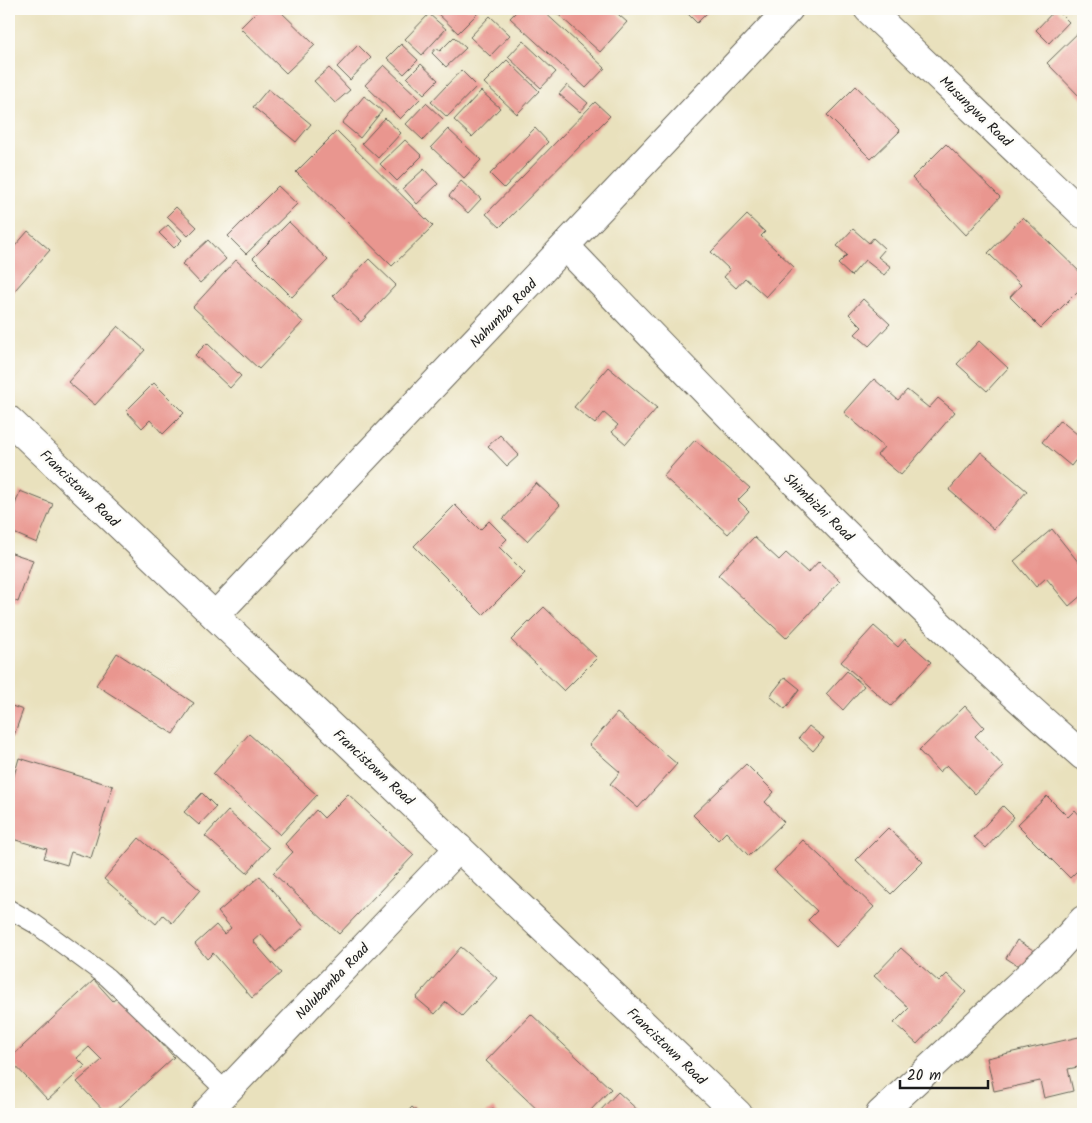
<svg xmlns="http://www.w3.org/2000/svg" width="1092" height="1123" font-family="Kalam,sans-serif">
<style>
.building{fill:#e9968f}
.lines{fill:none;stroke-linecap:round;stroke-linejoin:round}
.service-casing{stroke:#646154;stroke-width:20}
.minor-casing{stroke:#646154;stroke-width:30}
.service{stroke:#fff;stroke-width:18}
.minor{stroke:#fff;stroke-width:28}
.labels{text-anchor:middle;stroke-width:5;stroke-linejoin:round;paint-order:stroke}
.street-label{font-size:14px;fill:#1c1c1c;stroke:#fdfcf7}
</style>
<rect width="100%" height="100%" fill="#fdfcf7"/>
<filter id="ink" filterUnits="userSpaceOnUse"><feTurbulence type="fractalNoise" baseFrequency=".02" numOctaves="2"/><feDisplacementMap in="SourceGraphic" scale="10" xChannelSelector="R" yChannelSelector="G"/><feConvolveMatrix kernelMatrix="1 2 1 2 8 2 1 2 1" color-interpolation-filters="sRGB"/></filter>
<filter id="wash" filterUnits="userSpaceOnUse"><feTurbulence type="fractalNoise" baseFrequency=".0096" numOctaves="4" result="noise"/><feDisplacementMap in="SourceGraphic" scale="20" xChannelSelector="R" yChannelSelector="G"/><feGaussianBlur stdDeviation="1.12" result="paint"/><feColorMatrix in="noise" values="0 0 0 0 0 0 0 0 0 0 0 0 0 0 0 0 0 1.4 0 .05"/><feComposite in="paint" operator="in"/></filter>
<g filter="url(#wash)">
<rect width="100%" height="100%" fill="#e9e1bd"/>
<g id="blocks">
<g class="building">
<polygon points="259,9 278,9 315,45 286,73 240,28"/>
<polygon points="437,9 475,9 479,12 458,33 435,11"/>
<polygon points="519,9 541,9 605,68 586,88 510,18"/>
<polygon points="552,9 612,9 627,22 600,52"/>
<polygon points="683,9 711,9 697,23"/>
<polygon points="1056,9 1069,22 1049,43 1036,30"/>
<polygon points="429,14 446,29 422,55 405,39"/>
<polygon points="490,16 510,35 490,56 470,37"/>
<polygon points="1083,28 1083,100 1047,63"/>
<polygon points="454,37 466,48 446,67 432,53 436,48 440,51"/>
<polygon points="523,41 556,72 541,88 508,57"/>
<polygon points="401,44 418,60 404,74 387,58"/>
<polygon points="358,45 371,58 350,80 337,67"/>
<polygon points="507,60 539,91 517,114 484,83"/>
<polygon points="421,64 438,80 424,94 407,78"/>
<polygon points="384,65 420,99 400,119 365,85"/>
<polygon points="329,68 350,90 335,103 314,81"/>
<polygon points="461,70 477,86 447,117 431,102"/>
<polygon points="567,85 588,103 580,112 559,94"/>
<polygon points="856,86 900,131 871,159 827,115"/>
<polygon points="268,89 311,124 296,142 253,107"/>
<polygon points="481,91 500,108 472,137 454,120"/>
<polygon points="364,96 382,111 360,138 342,123"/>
<polygon points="595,102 610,116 500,227 486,214"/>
<polygon points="426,103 443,119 423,140 406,124"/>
<polygon points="385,118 401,133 378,158 362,143"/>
<polygon points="535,128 548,142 504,188 490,174"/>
<polygon points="448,129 481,160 464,178 431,147"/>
<polygon points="337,131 433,226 392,266 296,172"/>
<polygon points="405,140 422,156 397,181 380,164"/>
<polygon points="946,144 1000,197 966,235 912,178"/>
<polygon points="424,169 438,184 417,204 403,188"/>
<polygon points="461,181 481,199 468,213 449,196"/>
<polygon points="278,186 297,204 246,254 228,236"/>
<polygon points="176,207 197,227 188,236 167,216"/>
<polygon points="747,215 765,232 761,236 794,267 766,297 745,278 736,288 724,277 730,270 711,252"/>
<polygon points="1023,217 1083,275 1083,286 1041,328 1010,297 1021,285 988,253"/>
<polygon points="289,222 328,260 292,297 253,258"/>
<polygon points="168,225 182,240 174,248 159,233"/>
<polygon points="853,229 869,243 873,238 885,249 878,257 891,267 884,275 865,260 851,276 838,264 847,255 837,246"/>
<polygon points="28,231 50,250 9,297 9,253"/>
<polygon points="208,240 226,259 200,283 182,264"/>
<polygon points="369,259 396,285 361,322 333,296"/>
<polygon points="236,260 303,322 259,369 193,307"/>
<polygon points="863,299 890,324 869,346 855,334 862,327 849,314"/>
<polygon points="118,326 145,350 95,405 68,382"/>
<polygon points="979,341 1008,368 987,391 957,364"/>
<polygon points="207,343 241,376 230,388 195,355"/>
<polygon points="608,367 657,408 626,444 612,432 618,425 604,413 595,424 574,407"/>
<polygon points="874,379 898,400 907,390 929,408 938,398 955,412 901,475 877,455 884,447 844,413"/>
<polygon points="154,383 184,413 163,434 150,420 142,428 126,411"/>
<polygon points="1060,420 1083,439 1083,451 1071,466 1042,442"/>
<polygon points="500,435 519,455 507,466 488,446"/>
<polygon points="695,440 750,488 738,500 749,511 728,534 663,476"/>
<polygon points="981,452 1027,491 994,529 949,490"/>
<polygon points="536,483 560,505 527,541 503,519"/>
<polygon points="20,491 53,504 37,543 9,531 9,521"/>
<polygon points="455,505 480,530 489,521 507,539 499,547 525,573 483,615 414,546"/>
<polygon points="1052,529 1083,568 1083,594 1069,606 1046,578 1036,587 1014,561"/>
<polygon points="754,537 779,560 786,553 808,573 819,561 840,581 786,638 718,575"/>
<polygon points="9,552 33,560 18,602 9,599"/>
<polygon points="544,607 597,658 564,691 511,640"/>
<polygon points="874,626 898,647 905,639 931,662 891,706 841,662"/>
<polygon points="117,653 194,703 173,734 96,685"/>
<polygon points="847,671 864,686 843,710 826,694"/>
<polygon points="785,677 800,689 785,709 770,696"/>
<polygon points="9,705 23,710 13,738 9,736"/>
<polygon points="965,706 984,727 975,736 1004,767 975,794 947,765 939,772 919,751"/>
<polygon points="617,713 677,764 638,808 610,784 620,772 589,745"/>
<polygon points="809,726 824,738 813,751 799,738"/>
<polygon points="249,734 317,795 280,835 213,774"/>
<polygon points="19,758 113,786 91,858 71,852 67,865 44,858 47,849 9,838 9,793"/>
<polygon points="746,764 774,792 765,802 784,822 749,856 726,832 718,840 693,815"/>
<polygon points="202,793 216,807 199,825 184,812"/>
<polygon points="348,794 414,855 339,934 273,873 293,852 285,844 316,810 324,818"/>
<polygon points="1047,796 1068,817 1075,810 1083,819 1083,865 1070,878 1017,825"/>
<polygon points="1003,806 1014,817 986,848 974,837"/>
<polygon points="228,811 269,848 247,873 205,836"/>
<polygon points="888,828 923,862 891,894 856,860"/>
<polygon points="139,838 200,890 172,923 163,915 156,924 104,879"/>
<polygon points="803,840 874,907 836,947 808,920 817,911 774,870"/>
<polygon points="260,876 304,927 276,952 261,934 253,941 281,973 252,998 213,953 207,959 195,944 216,925 224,934 231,928 218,912"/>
<polygon points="1017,940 1038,953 1026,971 1006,958"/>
<polygon points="461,947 497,978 462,1016 446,1002 435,1014 416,998"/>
<polygon points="901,948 939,982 947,974 966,992 917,1044 894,1023 909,1008 874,976"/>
<polygon points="94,980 113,1001 118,997 174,1057 112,1114 107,1114 77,1082 102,1060 89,1047 77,1058 85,1066 48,1100 9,1059"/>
<polygon points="531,1014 611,1089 587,1114 542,1114 486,1061"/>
<polygon points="1083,1036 1083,1066 1068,1069 1073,1091 1044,1098 1040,1081 994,1091 987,1058"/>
<polygon points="618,1092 642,1114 597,1114"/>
<polygon points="412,1107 420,1114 405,1114"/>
<polygon points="493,1108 499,1114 485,1114"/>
</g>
</g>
</g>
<g filter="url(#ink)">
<use href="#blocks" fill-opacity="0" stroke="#646154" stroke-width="1"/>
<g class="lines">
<g class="service-casing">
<polyline id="service" points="9,909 35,924 107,977 226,1091"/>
</g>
<g class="minor-casing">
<g id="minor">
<polyline points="868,9 1083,214"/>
<path d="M566 247C734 421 901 597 1083 756"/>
<polyline points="9,420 738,1114"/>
<polyline points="215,616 789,9"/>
<polyline points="205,1114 459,848"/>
<polyline points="880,1114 1058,948 1083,920"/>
</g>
</g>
<use href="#service" class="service"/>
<use href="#minor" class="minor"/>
</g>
</g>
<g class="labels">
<g class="street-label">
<text transform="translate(976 111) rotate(44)" y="5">Musungwa Road</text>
<text transform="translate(503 313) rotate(-46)" y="5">Nahumba Road</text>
<text transform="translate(80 488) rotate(44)" y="5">Francistown Road</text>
<text transform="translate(819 507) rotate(44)" y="5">Shimbizhi Road</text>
<text transform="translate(374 767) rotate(43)" y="5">Francistown Road</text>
<text transform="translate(332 981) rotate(-46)" y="5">Nalubamba Road</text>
<text transform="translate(667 1046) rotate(44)" y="5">Francistown Road</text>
</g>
</g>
<rect width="1092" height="1123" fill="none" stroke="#fdfcf7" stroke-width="30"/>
<path d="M900 1080v8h88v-8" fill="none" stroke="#1c1c1c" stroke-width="2.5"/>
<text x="907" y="1080" font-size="15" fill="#1c1c1c" stroke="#fdfcf7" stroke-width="4" paint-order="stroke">20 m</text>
</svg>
